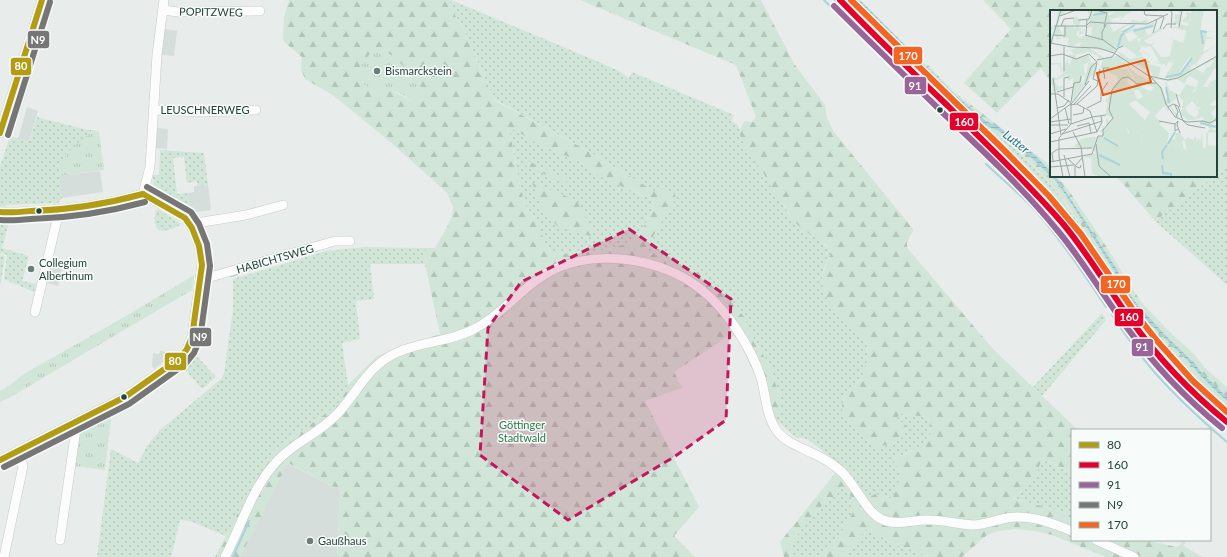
<svg xmlns="http://www.w3.org/2000/svg" width="1227" height="557" font-family="Lato,sans-serif">
<style>
.built{fill:#d6dedb}
.grass{fill:url(#grass-dots)}
.forest{fill:url(#forest-firs);fill-rule:evenodd}
.park{fill:url(#park-tufts)}
.water{fill:url(#water-rules)}
.lines{fill:none;stroke-linecap:round;stroke-linejoin:round}
.stream{stroke:#a9d4db;stroke-width:2}
.minor-casing{stroke:#c5cac8;stroke-width:10}
.major-casing{stroke:#c3ccc9;stroke-width:12}
.minor{stroke:#fcfcfc;stroke-width:9}
.major{stroke:#cfd7d5;stroke-width:11}
.bus-1-casing{stroke:#f7fbf9;stroke-width:9}
.bus-2-casing{stroke:#f7fbf9;stroke-width:9}
.bus-3-casing{stroke:#f7fbf9;stroke-width:9}
.bus-4-casing{stroke:#f7fbf9;stroke-width:9}
.bus-5-casing{stroke:#f7fbf9;stroke-width:9}
.bus-1{stroke:#b29c14;stroke-width:6}
.bus-2{stroke:#e4002b;stroke-width:6}
.bus-3{stroke:#996498;stroke-width:6}
.bus-4{stroke:#767676;stroke-width:6}
.bus-5{stroke:#f26522;stroke-width:6}
.marked{fill:#c2185b;fill-opacity:0.2;stroke:#c2185b;stroke-width:3;stroke-dasharray:8 5;stroke-linejoin:round}
.poi-dot{fill:#697e78;stroke:#f7fbf9;stroke-width:1.5}
.bus-dot{fill:#24423a;stroke:#f7fbf9;stroke-width:1.5}
.labels{text-anchor:middle;stroke-width:3;stroke-linejoin:round;paint-order:stroke}
.street-label{font-size:11px;fill:#24423a;stroke:#f7fbf9}
.poi-label{font-size:11px;fill:#24423a;stroke:#f7fbf9;text-anchor:start}
.park-label{font-size:11px;fill:#2d7a4b;stroke:#f7fbf9}
.water-label{font-size:12px;font-style:italic;fill:#1c6f80;stroke:#f7fbf9}
.inset-river{fill:none;stroke:#a9d4db;stroke-width:2}
.inset-road{fill:none;stroke:#9aa9a4;stroke-width:1}
.view{fill:#e8590c;fill-opacity:0.15;stroke:#e8590c;stroke-width:2}
.inset-edge{fill:none;stroke:#24423a;stroke-width:2}
.line-badge{stroke:#f7fbf9;stroke-width:1.5}
.badge-label{font-size:11px;text-anchor:middle;font-weight:bold;fill:#fff}
</style>
<defs>
<pattern id="grass-dots" width="8" height="8" patternUnits="userSpaceOnUse"><rect width="8" height="8" fill="#d1e6d8"/><path d="M2 2h.1M6 6h.1" fill="none" stroke="#b3c6ba" stroke-width="1.8" stroke-linecap="round"/></pattern>
<pattern id="forest-firs" width="22" height="20" patternUnits="userSpaceOnUse"><rect width="22" height="20" fill="#d1e6d8"/><path d="M5 1l3.5 6h-7zM16 11l3.5 6h-7z" fill="#b3c6ba"/></pattern>
<pattern id="park-tufts" width="24" height="20" patternUnits="userSpaceOnUse"><rect width="24" height="20" fill="#d1e6d8"/><path d="M3 7l-1-3M5 7V3M7 7l1-3M15 17l-1-3M17 17v-4M19 17l1-3" fill="none" stroke="#b3c6ba"/></pattern>
<pattern id="water-rules" width="6" height="5" patternUnits="userSpaceOnUse"><rect width="6" height="5" fill="#a9d4db"/><path d="M0 2.5h6" fill="none" stroke="#91b7bd"/></pattern>
</defs>
<rect width="100%" height="100%" fill="#e8edeb"/>
<g class="built">
<polygon points="165,29 177,31 174,56 162,55"/>
<polygon points="27,107 38,111 29,142 18,139"/>
<polygon points="157,128 168,129 167,149 155,148"/>
<polygon points="100,171 103,192 62,198 59,176"/>
<polygon points="208,185 211,210 197,212 196,210 190,210 188,193 194,192 194,186"/>
<polygon points="52,263 63,266 58,286 47,283"/>
<polygon points="160,351 178,354 170,360 165,358 165,361 154,369 152,365 153,353 159,354"/>
<polygon points="287,463 330,485 340,488 337,557 240,557"/>
</g>
<g class="grass">
<path d="M451 0 592 59 619 71 629 78 632 72 734 115 731 121 737 124 740 130V135L792 219C804 231 822 239 831 252 828 261 821 271 822 281 823 286 826 291 828 295 836 315 843 316 858 330 871 342 870 364 861 378 856 386 849 392 843 399L866 439C876 450 882 446 895 443L896 420 900 413 910 415 927 417 930 422 931 433 920 447 905 454 894 458C894 464 898 464 900 469 903 478 895 491 892 499L876 494 867 499 857 483 841 465 807 439 795 437 774 418 781 399 768 363 756 343 665 257 648 253V247L666 212 670 205 654 191 588 151 494 99 462 25 452 11 450 3Z"/>
<polygon points="42,7 52,10 42,42 33,39"/>
<path d="M923 70 951 98 991 132 1001 137 1019 152 1044 177 1063 200 1081 226 1121 296C1101 265 1081 236 1058 208L943 93 925 74Z"/>
<polygon points="22,75 31,78 20,114 11,111"/>
<polygon points="37,117 88,130 94,130 66,154 59,170 62,198 58,203 6,205 3,208 0,208 0,167 10,136 29,142"/>
<path d="M508 126 541 145 580 162 602 177 639 194 650 198 654 201C651 216 642 232 632 243L623 245 604 250 563 254 552 253 544 241 539 224 524 203 517 171 515 157Z"/>
<path d="M160 150 204 153 208 185 197 186V181L187 183 184 157 173 158 177 194 188 193 190 210H197V213H195V216C186 213 161 198 156 190 153 185 153 181 153 175H159Z"/>
<polygon points="1227,162 1227,285 1155,221 1205,183 1213,176 1216,176 1216,173"/>
<path d="M158 209 180 223V225C161 235 151 233 156 210Z"/>
<polygon points="0,218 10,218 2,248 29,256 22,281 36,284 34,292 4,279 7,255 1,253 0,255 5,256 1,282 0,285"/>
<polygon points="365,247 426,248 425,264 370,264 374,299 356,301 360,339 342,343 348,385 338,405 274,450 226,536 190,521 180,520 171,557 97,557 111,449 138,463 147,446 160,430 221,379 224,374 233,309 233,279 326,251"/>
<polygon points="1102,313 1106,320 1042,396 1033,387"/>
<polygon points="193,352 216,377 202,389 181,365"/>
<path d="M1046 461 1054 464 1072 474V515L1013 498 1021 492 1038 470C1038 464 1041 462 1046 461Z"/>
<path d="M842 486 849 494 855 505C850 526 833 541 819 557H795L791 551 792 541 824 503 837 494Z"/>
<polygon points="867,529 873,530 877,535 887,539 895,545 916,551 928,557 841,557"/>
</g>
<g class="forest">
<path d="M289 0H451L450 3 452 11 462 25 494 100 588 151 654 191C662 187 669 191 675 195L676 199 666 212 648 247V253L665 257 699 272 726 294 744 317 756 343 768 363 781 399 779 413 768 424 756 377 737 338 730 335 674 372 682 388 645 401 699 507 674 536 695 557H337L340 489 330 485 288 463 240 557H215L239 511 274 450 338 405 348 385 377 356 440 334 425 264 426 248H435L447 227 452 216 453 207 447 193 395 146 334 96 305 79 301 69 302 57 283 41 284 17ZM392 55 424 91 414 103C400 93 391 90 374 88ZM509 127 541 145 580 162 602 177 618 185 650 198 654 201C651 216 642 232 632 243L623 245 604 250 563 254 552 253 544 241 539 224 524 203 517 171Z"/>
<path d="M580 0H761L795 65 825 105 827 118 834 132 913 229C912 237 903 242 909 250L994 350 1078 430H1072V474C1064 470 1055 462 1046 461 1038 461 1039 470 1036 475 1030 485 1022 491 1013 498L1072 515V528L1036 515 972 521 895 519 881 515 873 509 867 499 875 494 892 499C895 492 902 477 900 470 899 467 896 464 894 462V458C914 452 919 449 931 433L930 422 927 417 910 415 900 413 896 420 902 422 908 427 903 437 895 443 877 447 871 444C864 436 848 425 844 416 836 400 852 390 860 379 865 372 870 354 867 344 863 331 849 325 840 316 832 307 822 293 822 281 822 271 828 262 831 252L826 245 801 228 792 219 786 208 774 192 764 174 744 145 740 135V130L744 121 752 122 756 117 736 65Z"/>
<polygon points="983,0 1227,0 1227,162 1216,173 1216,11 1051,11 1051,82 1041,68 997,113 964,83 1011,29"/>
<path d="M928 65 954 92 1046 162 1051 169V176H1057L1069 191 1099 235 1141 302 1173 335 1195 355 1205 368 1227 387V413C1187 384 1146 337 1120 295 1101 263 1086 228 1063 199 1046 178 1023 152 1001 137 997 135 993 134 990 131 966 113 944 91 923 70Z"/>
<polygon points="524,159 564,178 568,185 525,165"/>
<polygon points="1116,176 1213,176 1205,183 1155,221"/>
<polygon points="532,183 576,200 593,230 591,236 558,227 542,208"/>
<path d="M836 472 845 482 864 510 874 520 919 524 998 523 1021 520 1037 523 1072 535V540H1085L1127 557H1106L1052 535 1035 531 1015 529 998 531 987 535 962 557H928L916 551 895 545 887 539 877 535 873 530 867 529 841 557H819C833 541 850 526 855 505L849 494 842 486 837 494 824 503 792 541 791 551 795 557H784L780 542Z"/>
<path d="M1103 540H1146L1176 547C1179 546 1183 543 1181 540H1186L1184 546 1202 557H1141L1127 549Z"/>
</g>
<g class="park">
<path d="M379 49C396 53 412 77 424 91L414 103C410 100 405 96 401 94 387 88 372 90 358 82L356 76 357 70 372 51Z"/>
<path d="M94 130 99 132 104 170 59 176C60 153 77 144 94 130Z"/>
<polygon points="194,275 192,290 9,398 0,402 0,391 10,385 22,375 126,316"/>
<polygon points="110,410 112,411 105,470 75,466 81,429 82,425"/>
</g>
<g class="water">
<polygon points="854,0 858,0 862,2 954,94 986,121 999,127 1036,156 1051,172 1051,176 1021,148 999,131 984,125 952,96"/>
<polygon points="1051,176 1055,176 1058,180 1116,268 1131,296 1137,304 1166,336 1194,363 1201,372 1227,397 1227,401 1219,394 1199,374 1191,364 1144,318 1131,301 1113,269 1071,203 1056,181"/>
</g>
<g class="lines">
<g class="stream">
<polyline points="824,0 847,23"/>
<polyline points="852,28 859,36"/>
<polyline points="864,40 875,51"/>
<polyline points="881,58 885,61"/>
<path d="M986 164C1004 181 1025 198 1041 217 1065 245 1086 277 1106 307"/>
<polyline points="231,276 238,274"/>
<path d="M1112 315C1124 333 1136 350 1150 367 1173 394 1200 419 1227 442"/>
<polyline points="233,557 249,521"/>
</g>
<g class="minor-casing">
<g id="minor">
<polyline points="163,10 178,12 260,11"/>
<polyline points="153,110 204,112 256,110"/>
<polyline points="0,133 42,0"/>
<polyline points="143,194 150,167 157,55 164,0"/>
<path d="M0 212C12 213 25 211 37 211 73 209 109 204 143 194"/>
<polyline points="190,224 246,215 283,205"/>
<polyline points="200,280 335,241 350,241"/>
<polyline points="35,312 57,220 57,209"/>
<path d="M0 460 125 397 180 358 187 349 192 337 202 265C201 250 196 229 185 218L143 194"/>
<polyline points="60,540 77,422"/>
<polyline points="1096,540 1134,557"/>
<polyline points="4,557 23,466 18,451"/>
<path d="M225 557C242 525 252 487 278 460 296 441 322 432 339 412 359 390 368 366 396 353 422 341 451 342 476 328 501 315 518 292 541 277 588 246 661 256 703 291 727 310 752 349 761 378 766 395 766 416 777 431 786 443 801 447 814 454 824 458 834 465 842 472 855 485 866 511 881 519 897 527 914 519 930 520 945 520 960 525 975 525 986 524 996 520 1007 518 1030 514 1051 523 1072 531"/>
</g>
</g>
<g class="major-casing">
<path id="major" d="M840 0C880 41 921 81 963 121 994 151 1025 181 1054 214 1083 246 1105 284 1130 319 1158 358 1190 393 1227 422"/>
</g>
<use href="#minor" class="minor"/>
<use href="#major" class="major"/>
<g class="bus-1-casing">
<g id="bus-1">
<polyline points="0,133 42,0"/>
<path d="M0 212C10 213 20 212 31 211 69 210 106 204 143 194"/>
<polyline points="0,460 125,397 180,358 187,349 192,337 202,265 199,246 192,228 185,218 143,194"/>
</g>
</g>
<g class="bus-2-casing">
<path id="bus-2" d="M840 0C875 36 911 71 948 106 987 145 1028 183 1064 225 1088 254 1108 288 1130 319 1158 358 1190 392 1227 422"/>
</g>
<g class="bus-3-casing">
<path id="bus-3" d="M834 6C870 42 906 77 942 112 982 150 1023 188 1058 231 1083 261 1102 294 1125 325 1153 364 1185 398 1222 428"/>
</g>
<g class="bus-4-casing">
<g id="bus-4">
<polyline points="8,135 50,2"/>
<path d="M0 220C10 221 21 220 31 219 70 218 108 212 145 202"/>
<polyline points="4,467 129,404 185,364 194,353 200,339 210,266 207,244 199,224 191,212 147,187"/>
</g>
</g>
<g class="bus-5-casing">
<polyline id="bus-5" points="851,0 1003,149 1049,196 1081,234 1136,314 1158,342 1193,381 1227,412"/>
</g>
<use href="#bus-1" class="bus-1"/>
<use href="#bus-2" class="bus-2"/>
<use href="#bus-3" class="bus-3"/>
<use href="#bus-4" class="bus-4"/>
<use href="#bus-5" class="bus-5"/>
</g>
<path class="marked" d="M629 229 731 299 726 420 674 457 568 520 480 455 488 328 521 282Z"/>
<g class="poi-dot">
<circle cx="377" cy="71" r="4"/>
<circle cx="31" cy="269" r="4"/>
<circle cx="310" cy="541" r="4"/>
</g>
<g class="bus-dot">
<circle cx="940" cy="110" r="3.5"/>
<circle cx="39" cy="211" r="3.5"/>
<circle cx="124" cy="397" r="3.5"/>
</g>
<g class="labels">
<g class="street-label">
<text transform="translate(211 12) rotate(1)" y="4">POPITZWEG</text>
<text x="205" y="114">LEUSCHNERWEG</text>
<text transform="translate(275 259) rotate(-16)" y="4">HABICHTSWEG</text>
</g>
<g class="poi-label">
<text x="385" y="75">Bismarckstein</text>
<text x="39" y="267">Collegium<tspan x="39" dy="13">Albertinum</tspan></text>
<text x="318" y="545">Gaußhaus</text>
</g>
<g class="park-label">
<text x="522" y="429">Göttinger<tspan x="522" dy="13">Stadtwald</tspan></text>
</g>
<g class="water-label">
<text transform="translate(1016 142) rotate(38)" y="4">Lutter</text>
</g>
</g>
<g transform="translate(1050 10)">
<rect width="167" height="167" fill="#e8edeb"/>
<path d="M8 0 15 1 14 5 25 0H28L10 6 8 16H6H12L16 13 15 16H24V20L27 15 23 14V8L28 6V10H37L40 6 37 0 42 1V4H45L42 0 56 2 62 11 58 13 55 15 64 12 60 15 63 22 77 14 71 13 79 14 83 9 89 12 97 9 98 13 78 15 69 21 96 16 104 12 105 16 95 19 98 26 87 29 90 35 96 38 91 36 90 40 96 43 102 48 104 46 100 52 102 48 95 43 88 40 93 45 85 47 86 45 78 39 75 46 85 52 79 54 70 46 64 47 67 45 65 44 70 45 67 41 75 45 78 39 76 37 65 38V42L31 37 29 34 32 33 29 32 24 36H19L17 33 19 28H13L14 17H9L13 26H7L12 29H7L4 24 1 31 4 26 3 33 0 32V24H4L5 20 1 18 3 20 0 21V16L3 18 6 15ZM31 11H40L36 18 42 17 41 27 39 24 30 28 26 24 30 19 29 25 34 23 33 19 36 20 34 18 31 22V18L28 17ZM88 18 94 19 83 22 88 27 79 32 75 24ZM127 0H131L130 14 138 16 141 6H145L147 0H154L150 21 167 22H157L156 28 159 27 167 28 156 29 153 42 167 35 153 44 146 54 148 56 144 54 140 58 136 55 141 48 140 47 129 61 130 64 132 62 131 65 125 67 127 65H121L117 68H115L122 61 120 59 124 54 121 48 126 47 133 42 129 41 125 46H120L123 30 119 29 126 30 133 33V37L136 35 133 34 137 21 121 17H129V15L123 14 124 11 130 9 125 10V5L131 4ZM38 44 41 51 34 54 31 75 25 85H22L23 68 18 71 17 65 4 71 9 77 13 75 14 77 0 84 4 78 3 75H0L2 72 0 71V68L2 71 4 66 6 69 14 63 11 62 9 54 1 55 0 53H13H11V57H13L11 59H13L11 61H14L15 53 18 49V55L21 52 22 48 16 45H26V48ZM167 46 166 52 163 53 164 50 154 55 160 58 157 63H154L157 58 154 55 146 59 155 64 141 84 143 89 145 85H157L162 71 167 69V86L153 91 152 98 148 97 139 104 145 107 144 110H138L131 105 133 90 125 83 126 89 119 94 129 106 130 108 126 107 119 94 116 95 120 100 117 101 116 97H113L105 106 85 90 93 87 88 78 99 84 104 77 101 74 105 73 101 68 99 72H92L93 70 99 71 101 68 122 70ZM139 66 149 71 145 77 134 74ZM104 69 119 71 115 72 118 88 115 89 112 78ZM127 69 136 75 129 85 120 80 116 72ZM142 91 147 97 139 104 135 98ZM98 54 111 57 108 67 101 66 102 63 95 59ZM65 58 77 59 84 70 88 69 84 78 86 73 75 65 71 67ZM167 89 159 95 167 96 161 103 164 108 167 106V111L162 114 163 117H167L161 119 167 121V128H162L167 127 165 122 158 123V135L167 136V138L155 139 148 143 145 138 139 139 145 129 146 135 148 128 151 131 152 118 153 138H156V123L160 119 157 115 151 114 150 113 154 110 153 103 160 92ZM76 116H81L83 123 92 122 91 138 85 136ZM96 120 108 124V130L98 131ZM126 123H130L135 130 137 127 143 130 137 139 134 130 132 132 134 140 126 132 122 144 113 142 114 149 113 142 125 129ZM108 140 112 142 113 151 106 163 107 156 99 155 100 147 108 146Z" fill="#d1e6d8" fill-rule="evenodd"/>
<path d="M142 0H147L145 6H140L133 34 137 36 135 38 132 36 138 13 131 11 137 6 136 2 141 3ZM110 18 113 19 94 31 99 34 105 33 102 35 111 47 125 46 129 41 133 42 129 48H125L127 50 121 48 124 56 121 59 126 60 115 68 131 65 132 62 130 64 127 65H121H126L128 60 127 65 130 64 132 62 129 60 132 61 137 54 140 55 141 60 156 52 152 49 153 44 152 49 156 52 128 67 121 69 114 68 123 54 119 51 116 57 115 54H112L111 57V54L100 52 95 59 89 55 86 56 87 53 80 49 92 46 100 52 110 53 101 37 97 36 96 38 89 34 91 28 96 27ZM26 38H40L54 48 69 46 85 63 106 74H101L104 77 92 73 90 76 101 82 97 84 98 82 94 83 92 79 89 78 92 80 93 84 91 80H85L84 82 87 89 79 94 95 110 100 102 102 104 106 103 103 105 112 112 109 114 119 123 117 133 123 124 122 128 128 135 131 132 129 136 135 140 146 126 148 143 156 138H167V167H51L42 164 41 148 33 147 46 143 43 139 48 127 53 126V122H50L53 116 54 119 56 117V107L59 112 63 108 56 105 57 92H55L60 84 61 86 63 77 68 71 67 66 60 63 58 58H50L53 49 47 51 49 47 39 42 23 45 22 41H18ZM65 56 77 57 85 70 88 69 83 78 77 72 79 68 82 71 81 69 75 66 76 63 68 61ZM76 116H81L83 123 92 122 91 138 85 136 84 127 78 123ZM124 130 126 138 122 144 113 141ZM109 140 112 142 111 155H99L100 147 108 146ZM164 50 163 53 167 51V58L164 59 153 77H158L159 74 162 70 157 85H145L143 89 140 85 145 81 156 57 155 64ZM39 51 40 53 46 52 47 59 22 91V85L34 71ZM165 86 167 89 160 92 153 103 154 110 152 107 144 110 149 103 147 99 152 98 153 91Z" fill="#d1e6d8" fill-rule="evenodd"/>
<path d="M48 0H83L69 10 72 6 62 9 58 6 65 2 57 3ZM42 127H47L43 138 23 137 31 129ZM127 134 135 141 165 140 167 167H106V157L112 155 115 143H120Z" fill="#d1e6d8"/>
<path d="M32 48 35 65 31 67 30 71 24 72 22 49Z" fill="#d1e6d8"/>
<path class="inset-river" d="M43 5 55 3M83 21 103 16M73 22 85 15M153 34 151 21 157 22M68 37 71 26 74 23M116 67 130 64 142 48M116 77 119 93M150 113 167 117M54 128 68 136M118 134 125 122M49 145 70 155M113 149 112 142 117 135M112 155 113 163 121 164V167"/>
<path class="inset-road" d="M46 0 57 3 54 17M94 0 95 5 114 6M120 0 122 3 121 18M10 6 26 0M28 10 39 9 42 0M4 16H36M11 16 14 9 24 8M36 16 40 12 54 13M129 17 132 0M110 19 114 7M113 19 117 14H126M103 23 107 9M4 25 15 26V16M35 25 53 30M36 25 37 10M0 33 22 37 48 38 64 43 99 66 118 70 128 68 167 46M0 36 11 0M14 36V61M67 40 52 29V22L57 13 97 14 118 4M0 46 12 44 26 49 39 44 47 52M47 50 62 47 68 38 73 36M47 53 43 69 48 71M101 67 111 78 116 94 125 107 137 112 153 111M3 68 11 125M55 69 53 58H59M35 75 41 57 47 52M7 82 23 77M0 84H8L21 93V114M126 84 130 97M14 87V68L19 67M51 91V82L58 72M21 92 24 73 30 72 31 66M24 94 41 76M27 94 40 101 47 122M20 95 27 94 47 76 50 59M125 95 128 102 126 107M118 97 123 94 128 96 133 111M7 98 14 96 19 90M15 98 19 114M37 98 51 91M23 105 33 103 34 98M42 107 56 105M0 109 22 93 39 71M109 111 125 114M128 111 127 115 130 123M133 111 138 115 155 118M152 111 160 113 167 109M0 112 21 109M1 115H18M27 116 39 113 41 123M128 119 125 121V114L128 111M23 122 31 137 35 167M47 122 52 112 51 106M0 124 16 119M12 124 52 111M48 126H53V120L63 108 59 100 62 80 72 68 78 67 87 74 106 73M0 132 47 122M46 134 49 156 61 167M14 145 20 167M18 149 27 157 30 158 31 155M3 151 2 143 8 139 42 138M0 152 42 144 48 126M0 157 24 155M13 167 9 146V128L21 114 42 107M17 167H36M25 167V156L32 148"/>
<path class="view" d="M95 50 101 72 53 85 47 63Z"/>
<rect width="167" height="167" class="inset-edge"/>
</g>
<g class="line-badge">
<rect x="27" y="30" width="23" height="19" rx="4" fill="#767676"/>
<rect x="893" y="46" width="30" height="19" rx="4" fill="#f26522"/>
<rect x="10" y="57" width="22" height="19" rx="4" fill="#b29c14"/>
<rect x="904" y="76" width="23" height="19" rx="4" fill="#996498"/>
<rect x="949" y="112" width="30" height="19" rx="4" fill="#e4002b"/>
<rect x="1100" y="275" width="31" height="19" rx="4" fill="#f26522"/>
<rect x="1114" y="308" width="30" height="19" rx="4" fill="#e4002b"/>
<rect x="189" y="327" width="23" height="20" rx="4" fill="#767676"/>
<rect x="1131" y="338" width="23" height="19" rx="4" fill="#996498"/>
<rect x="164" y="352" width="23" height="19" rx="4" fill="#b29c14"/>
</g>
<g class="badge-label">
<text x="38" y="44">N9</text>
<text x="908" y="60">170</text>
<text x="21" y="70">80</text>
<text x="915" y="90">91</text>
<text x="964" y="126">160</text>
<text x="1116" y="288">170</text>
<text x="1129" y="321">160</text>
<text x="200" y="341">N9</text>
<text x="1142" y="351">91</text>
<text x="175" y="365">80</text>
</g>
<rect x="1071" y="429" width="140" height="112" fill="#f7fbf9" stroke="#a3b1ad"/>
<rect x="1079" y="442" width="20" height="6" fill="#b29c14" stroke="#a3b1ad"/>
<text x="1107" y="449" font-size="12" fill="#24423a">80</text>
<rect x="1079" y="462" width="20" height="6" fill="#e4002b" stroke="#a3b1ad"/>
<text x="1107" y="469" font-size="12" fill="#24423a">160</text>
<rect x="1079" y="482" width="20" height="6" fill="#996498" stroke="#a3b1ad"/>
<text x="1107" y="489" font-size="12" fill="#24423a">91</text>
<rect x="1079" y="502" width="20" height="6" fill="#767676" stroke="#a3b1ad"/>
<text x="1107" y="509" font-size="12" fill="#24423a">N9</text>
<rect x="1079" y="522" width="20" height="6" fill="#f26522" stroke="#a3b1ad"/>
<text x="1107" y="529" font-size="12" fill="#24423a">170</text>
</svg>
